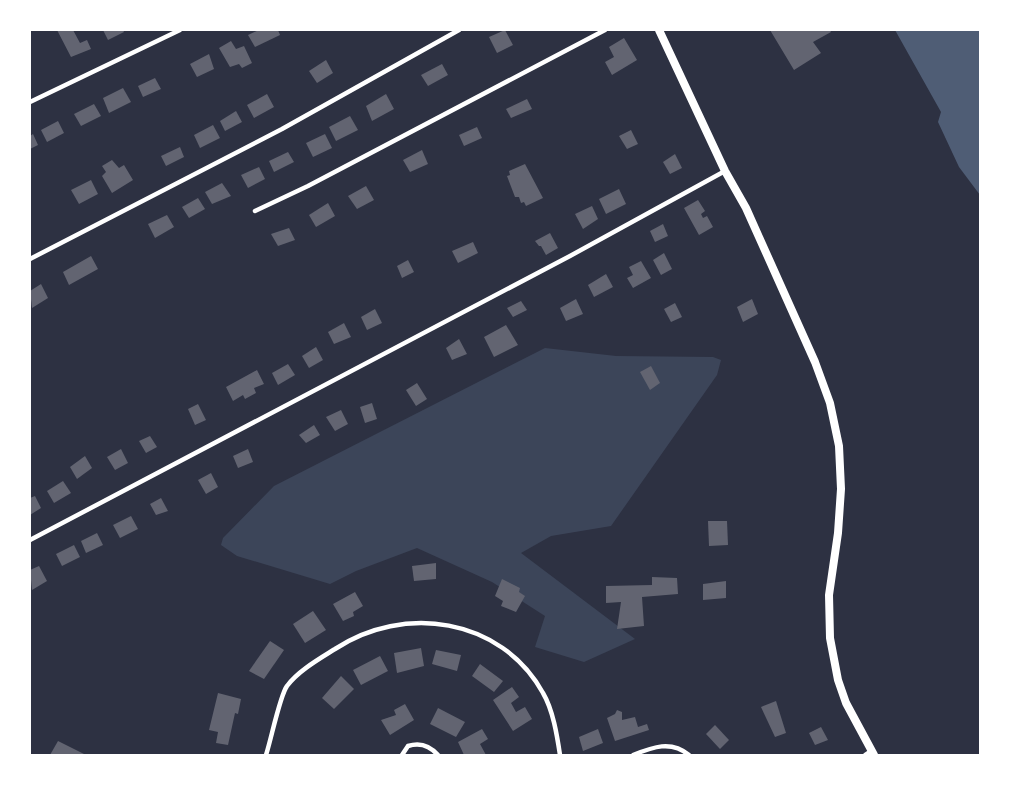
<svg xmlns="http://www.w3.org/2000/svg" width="1010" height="785" font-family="Cabin,sans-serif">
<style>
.green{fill:#3c4559}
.water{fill:#4f5d75}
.building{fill:#626471}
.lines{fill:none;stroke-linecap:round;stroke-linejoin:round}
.minor{stroke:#fff;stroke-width:4.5}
.primary{stroke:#fff;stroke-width:8}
</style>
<rect width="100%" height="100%" fill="#2d3142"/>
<polygon class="green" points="545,348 616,356 713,357 721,360 717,375 611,526 551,536 521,553 635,639 584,662 535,647 545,616 492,582 417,548 356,571 330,584 237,556 221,545 223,538 274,486"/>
<polygon class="water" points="895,30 980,30 980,195 959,167 938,122 941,112"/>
<g class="building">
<polygon points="57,30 73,30 80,43 87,40 91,49 71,57"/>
<polygon points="103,30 123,30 124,32 108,40"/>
<polygon points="259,30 278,30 280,35 255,47 248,35"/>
<polygon points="505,30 513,45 497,53 489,37"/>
<polygon points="770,30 830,30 831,32 813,42 821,53 794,70"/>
<polygon points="624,38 637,60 612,75 605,62 614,57 609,47"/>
<polygon points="231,41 236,49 244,46 252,63 242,68 239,64 230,67 219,48"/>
<polygon points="209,54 214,69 197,77 190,64"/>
<polygon points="326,60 333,73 317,83 309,71"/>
<polygon points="442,64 448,75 428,86 421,75"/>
<polygon points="155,78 161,89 143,97 138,86"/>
<polygon points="123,88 131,102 109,113 103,98"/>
<polygon points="267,94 274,107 254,118 247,105"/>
<polygon points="386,94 394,109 372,121 366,106"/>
<polygon points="527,99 532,109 511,118 506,109"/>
<polygon points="94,104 101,116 81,126 74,114"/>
<polygon points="236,111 242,122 225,131 220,121"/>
<polygon points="350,116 358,130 336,141 329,127"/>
<polygon points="58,121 64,133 47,142 41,130"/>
<polygon points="213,125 220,138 200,148 194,135"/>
<polygon points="477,127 482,138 464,146 459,135"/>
<polygon points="631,130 638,144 627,149 619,136"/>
<polygon points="33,134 38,145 30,149 30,136"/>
<polygon points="325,134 332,148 313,157 306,143"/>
<polygon points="180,147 184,157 166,166 161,156"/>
<polygon points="422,150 428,164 410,172 403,160"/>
<polygon points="288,152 294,162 274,172 269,161"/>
<polygon points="675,154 682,168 670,174 663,162"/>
<polygon points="112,160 119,168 124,165 133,180 112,193 102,176 106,172 102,166"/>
<polygon points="525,164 543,198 526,206 524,202 521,203 519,197 515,197 507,176 510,175 509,171"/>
<polygon points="259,167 265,179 248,188 241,175"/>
<polygon points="91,180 98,194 79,204 71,190"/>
<polygon points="222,183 231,196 212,204 205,192"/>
<polygon points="366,186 374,200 357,209 348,196"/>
<polygon points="619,189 626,204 606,214 599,199"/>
<polygon points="198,198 205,209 189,218 182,207"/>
<polygon points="698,200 705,211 701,214 703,218 707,216 713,227 699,235 684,208"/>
<polygon points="328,203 335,216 316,227 309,215"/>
<polygon points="592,206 598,219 583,229 575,214"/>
<polygon points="167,215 174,227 155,238 148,224"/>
<polygon points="663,224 668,236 655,242 650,231"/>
<polygon points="289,228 295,240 278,246 271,234"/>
<polygon points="550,233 558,248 546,255 541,246 539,246 535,241"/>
<polygon points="473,242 478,253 458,263 452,251"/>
<polygon points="664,253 672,269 661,275 653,260"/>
<polygon points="91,256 98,269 69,285 63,272"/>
<polygon points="408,260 414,272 402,278 397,266"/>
<polygon points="641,261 651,278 633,288 627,278 633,275 629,267"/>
<polygon points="606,274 613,287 594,297 588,285"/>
<polygon points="41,284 48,298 32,308 30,291"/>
<polygon points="576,299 583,314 566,321 560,308"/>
<polygon points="752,299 758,314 743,322 737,307"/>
<polygon points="521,301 527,310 513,317 507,308"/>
<polygon points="675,303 682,317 671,322 664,309"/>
<polygon points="375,309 382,323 367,330 361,317"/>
<polygon points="344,323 351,337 334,344 328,332"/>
<polygon points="506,325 518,345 494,357 484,337"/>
<polygon points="459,339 467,354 452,360 446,348"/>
<polygon points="316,347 323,360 309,368 302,356"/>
<polygon points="288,364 295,375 278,385 272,373"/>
<polygon points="651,366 660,383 650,390 640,372"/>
<polygon points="257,370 264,384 254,388 256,393 245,399 243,395 233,401 226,387"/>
<polygon points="417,383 427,399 416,406 406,390"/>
<polygon points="372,403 377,419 365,423 360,407"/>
<polygon points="198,404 206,420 195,425 188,409"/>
<polygon points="341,410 348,424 335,431 326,417"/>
<polygon points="314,425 320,435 306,443 299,435"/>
<polygon points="150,436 157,447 146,453 139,441"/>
<polygon points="121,449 128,463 115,470 107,457"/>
<polygon points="248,449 253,462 238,468 233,456"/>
<polygon points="85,456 92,468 77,479 70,467"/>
<polygon points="211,473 218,487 206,494 198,480"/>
<polygon points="63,481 71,493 54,503 47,491"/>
<polygon points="35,496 41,508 30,515 30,498"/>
<polygon points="161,498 168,511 156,515 150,504"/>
<polygon points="131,516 138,529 120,538 113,525"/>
<polygon points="708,521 727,521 728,545 709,546"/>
<polygon points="97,533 103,545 86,553 81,541"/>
<polygon points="74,545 80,557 62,566 56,554"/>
<polygon points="436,563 436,579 414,581 412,566"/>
<polygon points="39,566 47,581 32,590 30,570"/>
<polygon points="652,577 677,578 678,594 642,597 644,626 617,629 621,602 606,603 606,586 652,585"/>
<polygon points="502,579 520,588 519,592 525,596 516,612 501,606 503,601 495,596"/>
<polygon points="726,581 726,598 703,600 703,584"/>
<polygon points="355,592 363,606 353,612 354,616 343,621 333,604"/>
<polygon points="313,611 326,630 305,643 293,624"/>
<polygon points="270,641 284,650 264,679 249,671"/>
<polygon points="421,648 424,666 397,673 394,653"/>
<polygon points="436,650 461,655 457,671 432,664"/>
<polygon points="380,656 388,671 361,685 353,670"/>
<polygon points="480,664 503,681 494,692 472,676"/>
<polygon points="341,676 354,689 334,709 322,698"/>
<polygon points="512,687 519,697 511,703 516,712 525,707 532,719 513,731 493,700"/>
<polygon points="218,693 241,699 238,714 235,713 228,745 216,743 218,732 209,730"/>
<polygon points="776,701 786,733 775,737 761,707"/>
<polygon points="405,704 414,720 390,735 381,720 396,715 394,710"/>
<polygon points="438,708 465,722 456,737 430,724"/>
<polygon points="617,710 622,712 622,720 635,717 638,727 647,724 649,730 615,741 607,718 615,714"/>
<polygon points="715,725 729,740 720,749 706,734"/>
<polygon points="821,727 828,740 815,745 809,733"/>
<polygon points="482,729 488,739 480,744 486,755 464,755 458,742"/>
<polygon points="598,729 603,743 583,751 579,737"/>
<polygon points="58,741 86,755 50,755"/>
</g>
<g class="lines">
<g class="minor">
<polyline points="30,102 180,30"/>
<polyline points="255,211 308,186 605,30"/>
<polyline points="30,259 282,129 459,30"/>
<polyline points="30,540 570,256 725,171"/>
<path d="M266 755C271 740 280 695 287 686 298 671 319 659 335 649 403 604 501 617 543 693 553 710 557 735 560 755"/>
<path d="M402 755 408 746C420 742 430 746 438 755"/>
<path d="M633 755C653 747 671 740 689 755"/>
<polyline points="865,755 871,751"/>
</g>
<polyline class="primary" points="659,30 725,171 746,208 815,362 830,403 839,446 841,489 838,533 829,595 830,638 838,680 846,703 874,755"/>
</g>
<rect width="1010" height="785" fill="none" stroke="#ffffff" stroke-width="62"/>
</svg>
